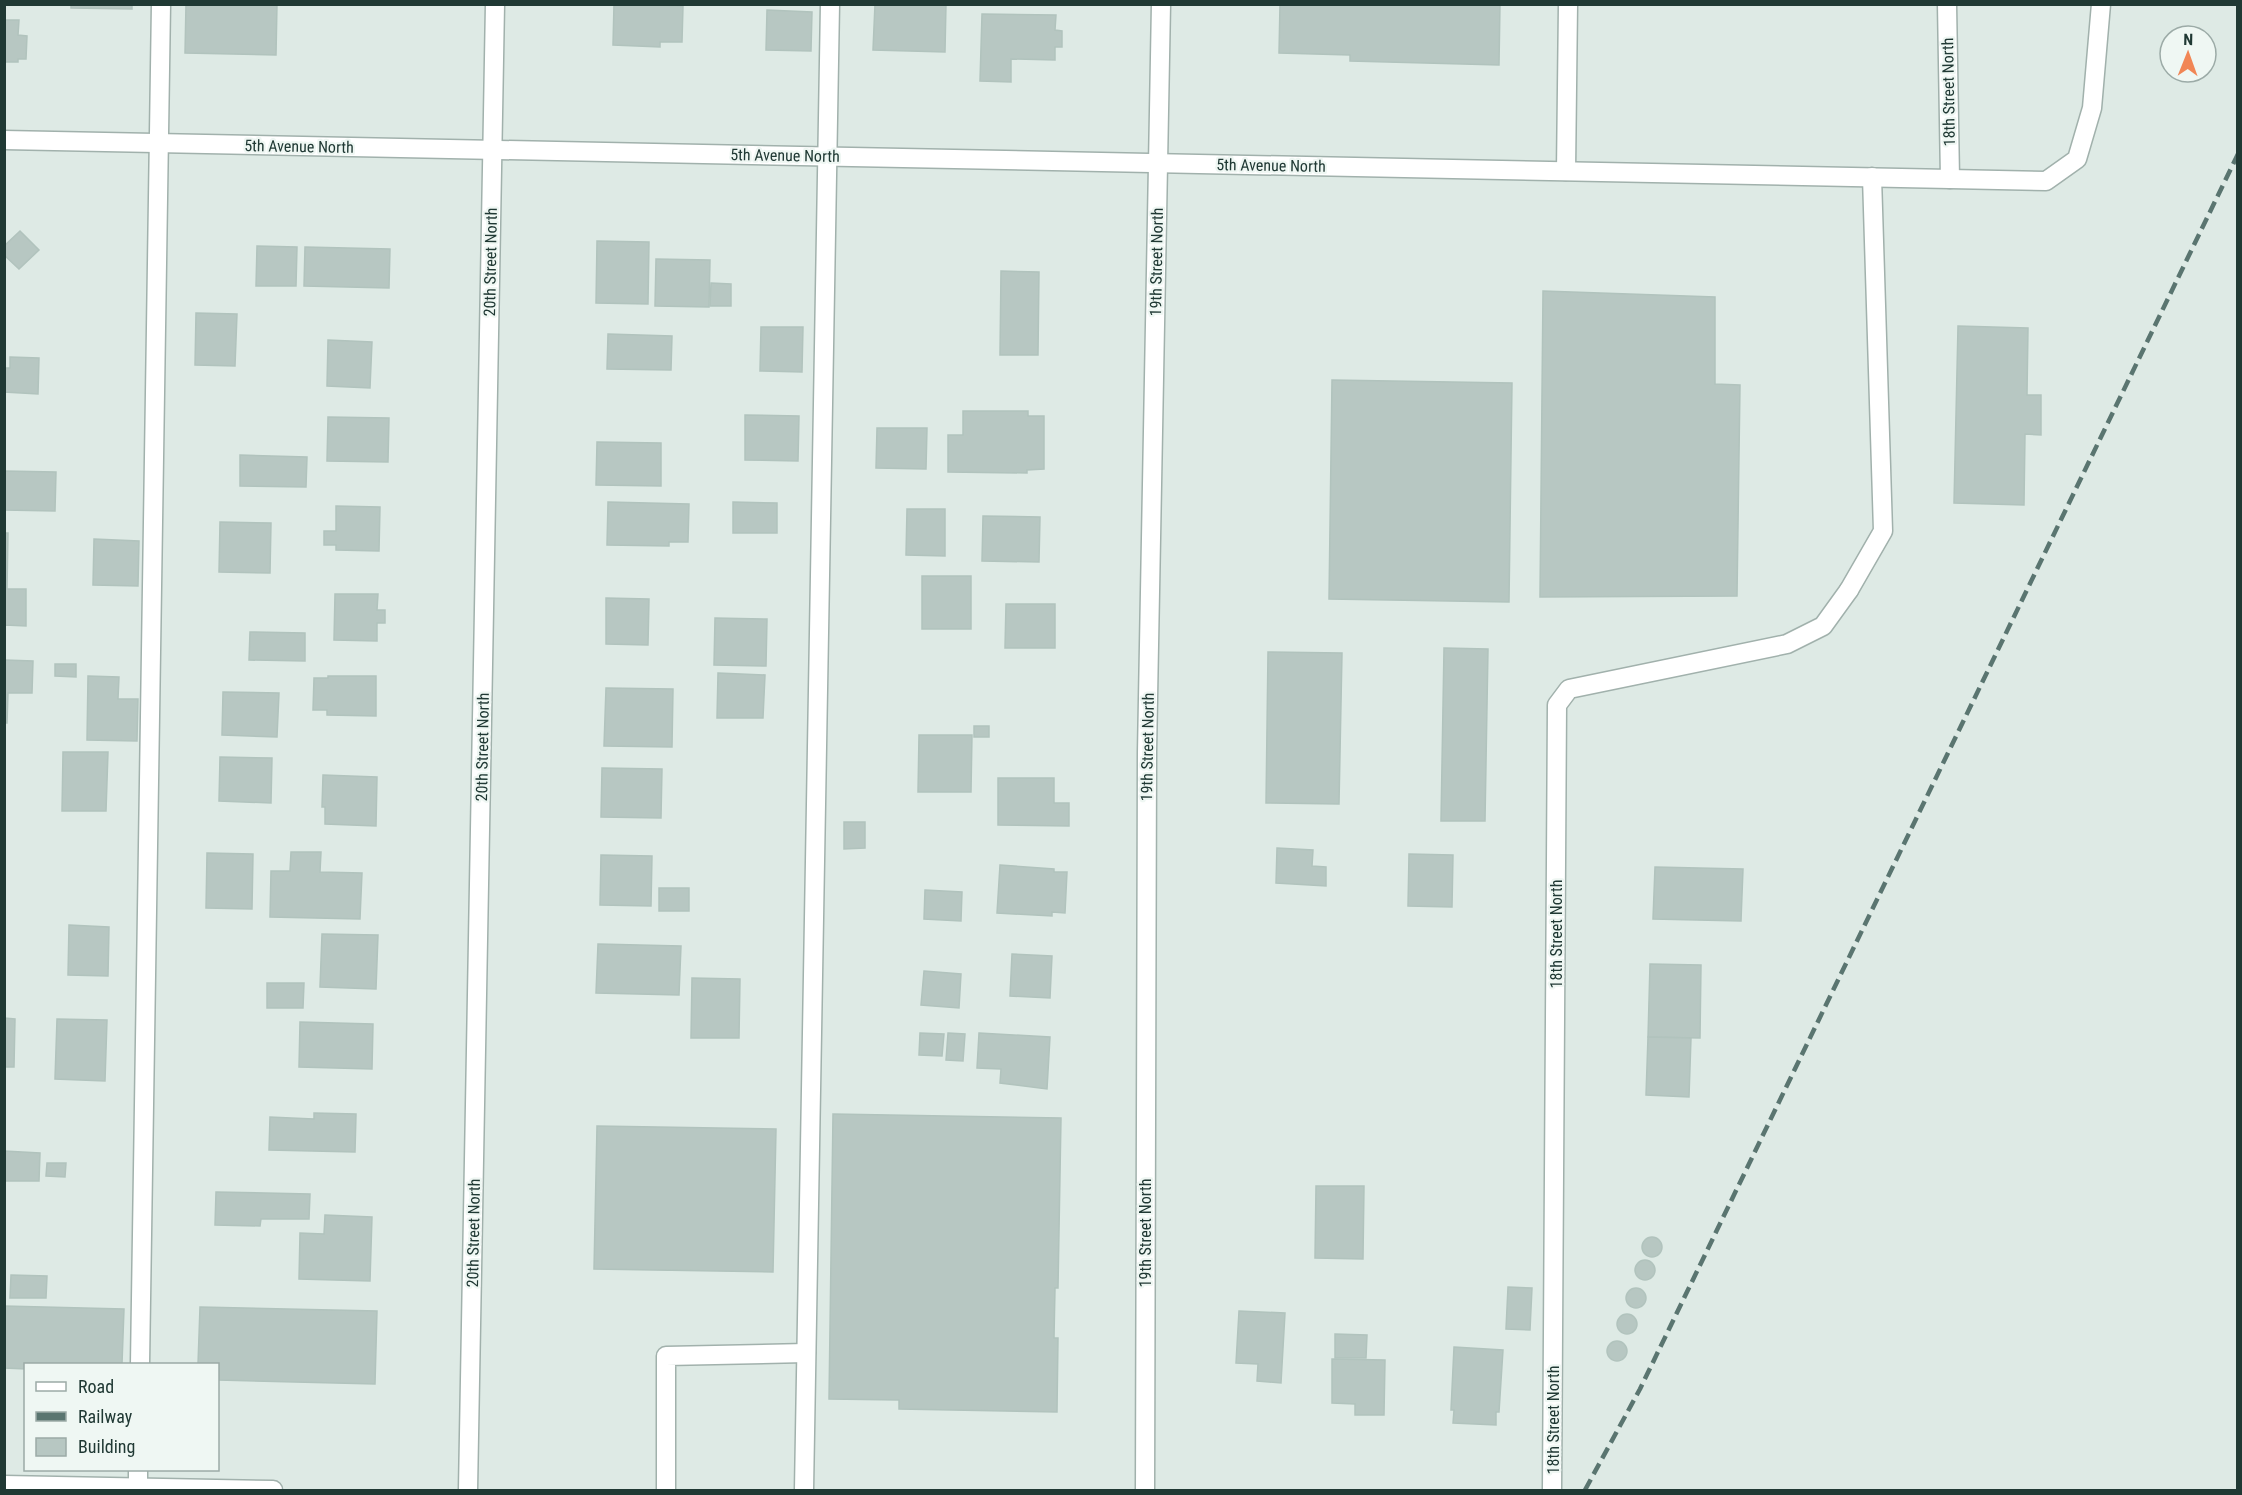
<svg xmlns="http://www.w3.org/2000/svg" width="2242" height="1495" font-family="'Roboto Condensed',sans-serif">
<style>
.building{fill:#b7c7c2;stroke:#b1c3bd;stroke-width:1.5}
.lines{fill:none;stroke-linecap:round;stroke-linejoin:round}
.lane-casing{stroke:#a1b1ac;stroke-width:21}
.street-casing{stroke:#a1b1ac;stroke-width:21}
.lane{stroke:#fff;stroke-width:18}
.street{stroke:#fff;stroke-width:18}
.rail{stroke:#5a7570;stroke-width:4.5;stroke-dasharray:12 6;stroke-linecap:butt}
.labels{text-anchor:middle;stroke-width:4.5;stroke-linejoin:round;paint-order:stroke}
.street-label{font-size:16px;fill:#203934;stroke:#eff7f3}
</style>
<rect width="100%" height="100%" fill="#deeae5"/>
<g class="building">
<polygon points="71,4 132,4 132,9 71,8"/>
<polygon points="186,4 277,4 276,55 185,53"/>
<polygon points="614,4 683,6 682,42 660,42 660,47 613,45"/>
<polygon points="875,4 946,4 945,52 873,50"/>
<polygon points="1280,4 1500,4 1499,65 1350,61 1350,55 1279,53"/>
<polygon points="767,10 812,12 811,51 766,50"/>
<polygon points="982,14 1056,15 1055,30 1062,31 1062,47 1055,47 1055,60 1011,59 1011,82 980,81"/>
<polygon points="4,20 19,20 18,35 27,36 26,59 18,59 18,62 4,62"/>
<polygon points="20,231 39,250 19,269 4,255 4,246"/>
<polygon points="597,241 649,242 648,304 596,303"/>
<polygon points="257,246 297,247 296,286 256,286"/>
<polygon points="305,247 390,249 389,288 304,286"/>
<polygon points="656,259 710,260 709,307 655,306"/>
<polygon points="1001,271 1039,272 1038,355 1000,355"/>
<polygon points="711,283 731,284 731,306 710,306"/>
<polygon points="1543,291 1715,297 1715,384 1740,385 1737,596 1540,597"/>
<polygon points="196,313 237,314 235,366 195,365"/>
<polygon points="1958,326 2028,328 2027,395 2041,395 2041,435 2025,434 2024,505 1954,503"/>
<polygon points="761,327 803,327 802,372 760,371"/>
<polygon points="608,334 672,336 671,370 607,369"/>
<polygon points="328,340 372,342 370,388 327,386"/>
<polygon points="10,357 39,358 38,394 4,392 4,368 10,368"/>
<polygon points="1332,380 1512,383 1509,602 1329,599"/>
<polygon points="963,411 1028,411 1028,416 1044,416 1044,469 1027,470 1027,473 948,472 948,435 963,435"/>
<polygon points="745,415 799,416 798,461 745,460"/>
<polygon points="328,417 389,418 388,462 327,461"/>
<polygon points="877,428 927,428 926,469 876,468"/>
<polygon points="597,442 661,443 661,486 596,485"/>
<polygon points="240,455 307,457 306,487 240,486"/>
<polygon points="4,471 56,472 55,511 4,510"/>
<polygon points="608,502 689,504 688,542 669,542 669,546 607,545"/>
<polygon points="733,502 777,503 777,533 733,533"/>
<polygon points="336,506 380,507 379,551 336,550 336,545 324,545 324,531 336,531"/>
<polygon points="907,509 945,509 945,556 906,555"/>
<polygon points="983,516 1040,517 1039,562 982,561"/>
<polygon points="220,522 271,523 270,573 219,572"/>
<polygon points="4,533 8,533 7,589 26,589 26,626 5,625 5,630"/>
<polygon points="94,539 139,541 138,586 93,585"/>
<rect x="922" y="576" width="49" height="53"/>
<polygon points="335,594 378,594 377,610 385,610 385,623 377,623 377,641 334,640"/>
<polygon points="606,598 649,599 648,645 606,644"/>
<polygon points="1006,604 1055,604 1055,648 1005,648"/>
<polygon points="715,618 767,619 766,666 714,665"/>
<polygon points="250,632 305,633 305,661 249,660"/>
<polygon points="1444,648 1488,649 1485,821 1441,821"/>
<polygon points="1268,652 1342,653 1339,804 1266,803"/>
<polygon points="5,660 33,661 32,693 8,693 7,723 4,723"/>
<polygon points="55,664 76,664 76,677 55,676"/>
<polygon points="718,673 765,675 763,718 717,718"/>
<polygon points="88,676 119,677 118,699 138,699 137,741 87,740"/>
<polygon points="328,676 376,676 376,716 327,715 327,710 313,710 314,678 328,678"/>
<polygon points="606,688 673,689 672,747 604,746"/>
<polygon points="223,692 279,693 277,737 222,735"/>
<rect x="974" y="726" width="15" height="11"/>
<polygon points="919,735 972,735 971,792 918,792"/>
<polygon points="63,752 108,752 106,811 62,811"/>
<polygon points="220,757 272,758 271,803 219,801"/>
<polygon points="602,768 662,769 661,818 601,817"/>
<polygon points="323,775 377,777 376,826 325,824 325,807 322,807"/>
<polygon points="998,778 1054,778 1054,803 1069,803 1069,826 998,825"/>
<polygon points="844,822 865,822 865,848 844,849"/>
<polygon points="1277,848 1313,850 1312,866 1326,867 1326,886 1276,883"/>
<polygon points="291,852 321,852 320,872 362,873 360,919 270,917 271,871 290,871"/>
<polygon points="207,853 253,854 252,909 206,908"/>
<polygon points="1409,854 1453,855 1452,907 1408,906"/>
<polygon points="601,855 652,856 651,906 600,905"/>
<polygon points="1000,865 1054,869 1054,872 1067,872 1065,913 1052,912 1052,916 997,913"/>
<polygon points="1655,867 1743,869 1741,921 1653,919"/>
<rect x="659" y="888" width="30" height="23"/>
<polygon points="925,890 962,892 961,921 924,919"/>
<polygon points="69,925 109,927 108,976 68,975"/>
<polygon points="322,934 378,935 376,989 320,987"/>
<polygon points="598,944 681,946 679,995 596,993"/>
<polygon points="1012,954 1052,956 1050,998 1010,996"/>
<polygon points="1650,964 1701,965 1700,1038 1648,1037"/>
<polygon points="924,971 961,974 959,1008 921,1005"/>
<polygon points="692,978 740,979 739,1038 691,1038"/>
<polygon points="267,983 304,983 303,1008 267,1008"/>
<polygon points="4,1018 15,1019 14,1067 4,1067"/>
<polygon points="57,1019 107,1020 105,1081 55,1079"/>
<polygon points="300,1022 373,1024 372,1069 299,1067"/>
<polygon points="920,1033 944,1034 942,1056 919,1055"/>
<polygon points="948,1033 965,1034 963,1061 946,1060"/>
<polygon points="979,1033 1050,1037 1047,1089 1000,1083 1001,1069 977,1068"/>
<polygon points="1648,1037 1691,1038 1689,1097 1646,1095"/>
<polygon points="314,1113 356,1114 355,1152 269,1150 270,1117 314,1119"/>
<polygon points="833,1114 1061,1118 1058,1288 1055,1288 1054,1338 1058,1338 1057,1412 899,1409 899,1400 829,1399"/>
<polygon points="597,1126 776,1129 773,1272 594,1269"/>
<polygon points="4,1151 40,1153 39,1181 4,1181"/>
<polygon points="47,1163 66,1163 65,1177 46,1176"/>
<polygon points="1316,1186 1364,1186 1363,1259 1315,1258"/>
<polygon points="216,1192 310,1194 309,1219 261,1219 260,1226 215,1225"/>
<polygon points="325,1215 372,1217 370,1281 299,1279 300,1233 324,1234"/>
<circle cx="1652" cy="1247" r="10"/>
<circle cx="1645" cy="1270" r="10"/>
<polygon points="11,1275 47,1276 46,1298 10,1298"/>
<polygon points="1508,1287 1532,1288 1530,1330 1506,1329"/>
<circle cx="1636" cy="1298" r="10"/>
<polygon points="4,1306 124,1309 122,1364 26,1364 26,1369 4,1368"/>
<polygon points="200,1307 377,1311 375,1384 218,1380 218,1364 198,1364"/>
<polygon points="1239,1311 1285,1313 1281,1383 1257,1381 1258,1364 1236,1363"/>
<circle cx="1627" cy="1324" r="10"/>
<polygon points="1335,1334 1367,1335 1366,1358 1335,1358"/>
<circle cx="1617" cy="1351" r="10"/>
<polygon points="1454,1347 1503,1350 1499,1412 1496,1412 1496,1425 1453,1423 1454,1410 1451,1410"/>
<polygon points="1332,1359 1385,1360 1384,1415 1355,1415 1355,1404 1332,1403"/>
</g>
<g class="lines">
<g class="lane-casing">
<g id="lane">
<polyline points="1566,171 1568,4"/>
<polyline points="1950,179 2046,181 2077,159 2092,108 2101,4"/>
<polyline points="1849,590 1883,531 1872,177"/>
<polyline points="140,1364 161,4"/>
<polyline points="138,1488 138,1470"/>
<polyline points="666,1490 666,1356 806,1353"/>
<polyline points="804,1490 830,4"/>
</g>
</g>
<g class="street-casing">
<g id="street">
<polyline points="4,140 1950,179 1947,4"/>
<polyline points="4,1485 273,1490"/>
<polyline points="468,1490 495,4"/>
<polyline points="1145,1490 1147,752 1161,4"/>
<polyline points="1552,1490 1557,705 1569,689 1787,644 1823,626 1849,590"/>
</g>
</g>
<use href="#lane" class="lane"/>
<use href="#street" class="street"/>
<polyline class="rail" points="1585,1490 1640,1389 2238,154"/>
</g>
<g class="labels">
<g class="street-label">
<text transform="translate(1948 92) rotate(-91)" y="6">18th Street North</text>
<text transform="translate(299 146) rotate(1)" y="6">5th Avenue North</text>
<text transform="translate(785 155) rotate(1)" y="6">5th Avenue North</text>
<text transform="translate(1271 165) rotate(1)" y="6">5th Avenue North</text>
<text transform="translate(490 262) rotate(-89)" y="6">20th Street North</text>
<text transform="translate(1156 262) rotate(-89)" y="6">19th Street North</text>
<text transform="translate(482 747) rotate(-89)" y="6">20th Street North</text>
<text transform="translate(1147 747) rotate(-89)" y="6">19th Street North</text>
<text transform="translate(1556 934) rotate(-90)" y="6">18th Street North</text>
<text transform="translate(473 1233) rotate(-89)" y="6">20th Street North</text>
<text transform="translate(1145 1233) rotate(-90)" y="6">19th Street North</text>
<text transform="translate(1553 1420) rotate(-90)" y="6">18th Street North</text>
</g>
</g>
<rect width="2242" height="1495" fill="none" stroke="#203934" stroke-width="12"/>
<rect x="24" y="1363" width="195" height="108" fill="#eff7f3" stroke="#9caba7" stroke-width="1.5"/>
<rect x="36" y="1382" width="30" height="9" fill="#ffffff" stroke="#9caba7" stroke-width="1.5"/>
<text x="78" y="1393" font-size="18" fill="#203934">Road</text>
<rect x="36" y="1412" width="30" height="9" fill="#5a7570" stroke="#9caba7" stroke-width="1.5"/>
<text x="78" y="1423" font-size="18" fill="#203934">Railway</text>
<rect x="36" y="1438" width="30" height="18" fill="#b7c7c2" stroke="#9caba7" stroke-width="1.5"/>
<text x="78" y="1453" font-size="18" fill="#203934">Building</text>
<g transform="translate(2188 54) rotate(1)"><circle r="28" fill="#eff7f3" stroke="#9caba7" stroke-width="1.5"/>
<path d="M0-4.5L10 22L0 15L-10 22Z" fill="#f18655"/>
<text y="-9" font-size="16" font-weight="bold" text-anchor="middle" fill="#203934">N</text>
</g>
</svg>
